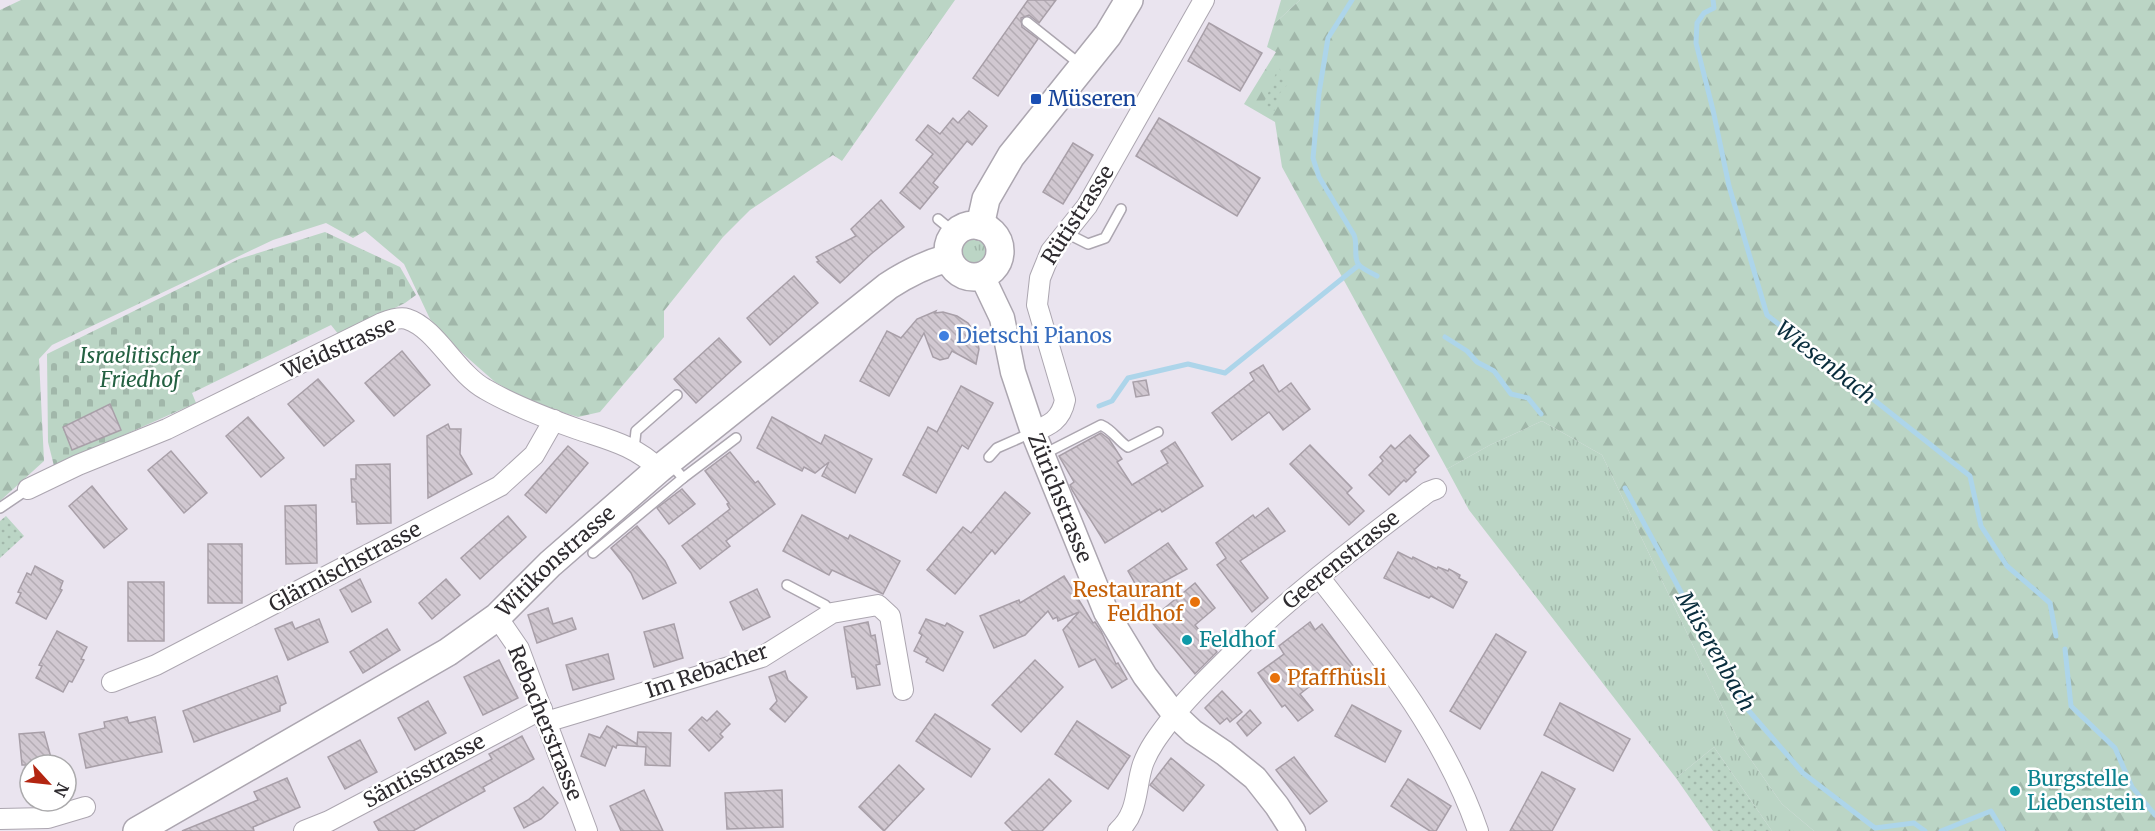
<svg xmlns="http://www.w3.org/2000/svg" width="2155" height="831" font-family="Merriweather,serif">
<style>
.grass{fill:url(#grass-tufts)}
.forest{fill:url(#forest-firs)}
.cemetery{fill:url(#cemetery-stones)}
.park{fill:url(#park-dots)}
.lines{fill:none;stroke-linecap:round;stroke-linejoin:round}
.stream{stroke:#add5ea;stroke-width:5}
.building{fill:url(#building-back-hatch);stroke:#a89fa8;stroke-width:1.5}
.service-casing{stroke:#aca6b0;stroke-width:12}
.minor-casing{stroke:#aca6b0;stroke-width:22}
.tertiary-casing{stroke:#aca6b0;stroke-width:27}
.secondary-casing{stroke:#aca6b0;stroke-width:30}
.service{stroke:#fff;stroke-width:9}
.minor{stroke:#fff;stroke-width:20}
.tertiary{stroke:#fff;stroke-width:24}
.secondary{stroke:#fff;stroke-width:27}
.transit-dot{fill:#1a4fb4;stroke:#fff;stroke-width:2}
.shop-dot{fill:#3f7fe0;stroke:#fff;stroke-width:2}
.food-dot{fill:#e8710a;stroke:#fff;stroke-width:2}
.culture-dot{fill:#0f9aa8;stroke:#fff;stroke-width:2}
.labels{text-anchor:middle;stroke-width:5;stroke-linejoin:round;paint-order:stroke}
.transit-label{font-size:21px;fill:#164399;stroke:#fff;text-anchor:start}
.street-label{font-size:21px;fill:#2e2b2f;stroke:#fff}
.shop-label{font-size:21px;fill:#366cbe;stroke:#fff;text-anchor:start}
.park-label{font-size:21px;font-style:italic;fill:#246142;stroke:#fff}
.food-label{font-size:21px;fill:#c56008;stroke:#fff;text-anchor:end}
.culture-label{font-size:21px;fill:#0d838f;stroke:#fff;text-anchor:start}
.water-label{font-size:22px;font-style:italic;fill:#092d3d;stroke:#fff}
</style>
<defs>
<pattern id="grass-tufts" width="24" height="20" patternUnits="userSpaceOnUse" patternTransform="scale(1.5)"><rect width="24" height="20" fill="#bbd5c5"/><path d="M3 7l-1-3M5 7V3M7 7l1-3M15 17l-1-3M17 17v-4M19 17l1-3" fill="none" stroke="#a1b7aa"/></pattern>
<pattern id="forest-firs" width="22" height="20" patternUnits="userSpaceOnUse" patternTransform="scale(1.5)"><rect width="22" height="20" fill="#bbd5c5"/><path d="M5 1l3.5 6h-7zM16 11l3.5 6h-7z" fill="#a1b7aa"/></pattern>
<pattern id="cemetery-stones" width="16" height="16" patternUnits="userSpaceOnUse" patternTransform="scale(1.5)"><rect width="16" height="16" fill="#bbd5c5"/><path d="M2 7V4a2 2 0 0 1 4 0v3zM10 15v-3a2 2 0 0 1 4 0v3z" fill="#a1b7aa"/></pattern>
<pattern id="park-dots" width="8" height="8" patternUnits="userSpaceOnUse" patternTransform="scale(1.5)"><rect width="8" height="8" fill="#bbd5c5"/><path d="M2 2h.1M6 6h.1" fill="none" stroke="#a1b7aa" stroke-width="1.8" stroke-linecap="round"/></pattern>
<pattern id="building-back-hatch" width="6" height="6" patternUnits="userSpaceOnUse" patternTransform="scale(1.5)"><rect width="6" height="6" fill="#d1c8d1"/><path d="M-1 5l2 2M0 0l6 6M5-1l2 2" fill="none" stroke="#b4acb4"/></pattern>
</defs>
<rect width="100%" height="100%" fill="#eae4ef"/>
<g class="grass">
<polygon points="1281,0 1300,0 1274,24"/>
<circle cx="973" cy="251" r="15"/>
<polygon points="1542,421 1602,455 1740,744 1782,804 1814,831 1772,831 1714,747 1676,778 1469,510 1447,469 1490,445"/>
</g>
<g class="forest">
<polygon points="21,0 955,0 842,161 833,155 750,210 723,237 664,311 664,337 600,412 578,417 532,403 495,382 461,352 430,319 404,264 365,231 353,238 326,223 273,240 52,345 39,359 44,461 0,501 0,10"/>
<polygon points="1300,0 2155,0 2155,831 1814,831 1782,804 1740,744 1602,455 1542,421 1490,445 1447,469 1282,167 1275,122 1244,104 1276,52 1267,47 1274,24"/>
</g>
<polygon class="cemetery" points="325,232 400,267 416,295 405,303 339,335 331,325 192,393 196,403 54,466 48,442 47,354 239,259"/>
<g class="park">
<path d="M1279 68 1289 83 1279 94 1282 99 1274 111 1263 104C1270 92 1272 79 1279 68Z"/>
<polygon points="6,516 24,536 0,558 0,521"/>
<polygon points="1714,747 1772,831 1713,831 1676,778"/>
</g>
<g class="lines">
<g class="stream">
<path d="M1352 0 1328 38 1319 93 1313 158 1319 177 1354 235C1358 244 1353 258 1359 265 1364 270 1372 273 1377 276"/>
<polyline points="1713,0 1714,8 1704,13 1697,23 1696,43 1713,110 1729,186 1767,315 1970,476 1981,526 2007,566 2050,603 2056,636"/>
<polyline points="1445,337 1467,351 1477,362 1494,371 1511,394 1528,398 1541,414"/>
<polyline points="1099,406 1112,401 1128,378 1188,364 1225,373 1359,265"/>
<polyline points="1625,488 1703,633 1749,711 1803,773 1875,828 1914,823 1925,831"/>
<polyline points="2065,649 2071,706 2115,748 2132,787 2155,815"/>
<polyline points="1941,831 1991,811 2003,831"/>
</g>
</g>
<g class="building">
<polygon points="1028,0 1056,0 1039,23 1029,15 1021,18 1022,27 1038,39 998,96 973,78"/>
<polygon points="1209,23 1262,53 1240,91 1188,61"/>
<polygon points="969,111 987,126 972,145 967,141 933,183 938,187 920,209 900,193 933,154 916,140 928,125 940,134 953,118 958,123"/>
<polygon points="1159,118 1260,178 1237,216 1136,156"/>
<polygon points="1073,143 1093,155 1063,204 1043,192"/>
<polygon points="881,200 904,227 871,254 840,283 817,262 819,261 816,257 856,236 851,229"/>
<polygon points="794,276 818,303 770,345 747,318"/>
<polygon points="936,311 935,313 943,312 957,316 968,323 976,334 979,349 976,364 952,351 948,358 940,360 933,357 924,333 889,396 860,381 887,331 901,338 917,319"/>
<polygon points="719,338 741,362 696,403 674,379"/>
<polygon points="402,351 430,385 394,416 365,383"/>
<polygon points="1263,365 1279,392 1291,383 1310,409 1283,430 1269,412 1232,440 1212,413 1254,380 1250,373"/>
<polygon points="318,379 354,421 324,446 288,404"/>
<polygon points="1146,380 1149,395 1136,397 1133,382"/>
<polygon points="961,386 993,403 968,449 962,445 936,493 903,475 928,427 937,432"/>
<polygon points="110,404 121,430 72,450 63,427"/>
<polygon points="248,417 284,458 261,477 226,436"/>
<polygon points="772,417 821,444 825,435 872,459 855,493 822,476 829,462 815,473 804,467 802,471 757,448"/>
<polygon points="448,424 450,429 461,429 460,454 472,474 428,498 427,436"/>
<polygon points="1101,433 1109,439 1122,459 1117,462 1132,485 1168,463 1161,451 1175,442 1203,486 1162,512 1160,509 1105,543 1072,490 1070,485 1074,482 1059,456"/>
<polygon points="1410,435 1429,456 1414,470 1416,472 1406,482 1404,480 1389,495 1369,475 1383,461 1380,457 1391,445 1395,449"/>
<polygon points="1310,445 1352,488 1347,493 1364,511 1349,525 1290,464"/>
<polygon points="568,446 588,463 546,513 525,495"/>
<polygon points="171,451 207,493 184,513 148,470"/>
<polygon points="730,452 755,483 758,481 775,504 726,541 730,546 700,569 682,546 730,509 727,504 729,503 705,471"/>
<polygon points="390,464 391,523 357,524 356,502 352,502 351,479 356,479 356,465"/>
<polygon points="92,486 127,529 104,548 69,506"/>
<polygon points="682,489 695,504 669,524 657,508"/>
<polygon points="1005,492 1030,513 995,554 992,550 955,594 927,570 963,527 971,533"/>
<polygon points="316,505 317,563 286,564 285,506"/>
<polygon points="1268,508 1285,531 1240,561 1268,598 1252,612 1217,565 1226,558 1216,543 1253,515 1255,518"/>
<polygon points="802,515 848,539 850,535 900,561 883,594 832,570 829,575 783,551"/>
<polygon points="508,516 526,537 480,579 461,558"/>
<polygon points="637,526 665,561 676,583 643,599 631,573 611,548"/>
<polygon points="1168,543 1187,569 1141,594 1128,571"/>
<rect x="208" y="544" width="34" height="59"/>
<polygon points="1398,552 1412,559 1413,557 1437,569 1438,567 1448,571 1449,569 1460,575 1459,578 1467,582 1453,608 1431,596 1429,598 1384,578"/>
<polygon points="35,566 63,581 60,589 62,590 46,619 16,603 21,593 18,592 27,573 31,575"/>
<polygon points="1064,576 1093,623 1095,622 1101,631 1116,664 1118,663 1127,679 1112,688 1095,659 1079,667 1063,630 1079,612 1058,621 1057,617 1053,619 1048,611 1025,635 994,648 980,616 1019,600 1020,603"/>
<polygon points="360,579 371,602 352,612 340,590"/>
<polygon points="446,579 460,595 432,619 419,603"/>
<rect x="128" y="582" width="36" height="59"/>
<polygon points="1195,583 1215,608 1195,625 1217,652 1195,674 1150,620"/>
<polygon points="757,589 770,617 743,630 730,602"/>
<polygon points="548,608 553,624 572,618 576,629 537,643 528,615"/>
<polygon points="319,619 328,642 288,660 275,629 292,622 295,629"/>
<polygon points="926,619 945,626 947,623 963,632 943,671 926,662 928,658 914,651 922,635 919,633"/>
<polygon points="868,622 871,636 875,635 880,664 876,665 880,685 857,689 855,677 852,677 844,627"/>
<polygon points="1310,622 1315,630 1322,624 1354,667 1339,679 1332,669 1300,694 1313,710 1298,721 1285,705 1282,707 1258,673 1284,654 1279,646"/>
<polygon points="674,624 683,658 654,667 644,632"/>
<polygon points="387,629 400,650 363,673 350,652"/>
<polygon points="57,631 87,647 81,659 84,660 72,682 69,681 63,692 36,678 42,666 39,665"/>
<polygon points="1496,634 1526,652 1480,729 1450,711"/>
<polygon points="608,654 614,679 573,690 566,665"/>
<polygon points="499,660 518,698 483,715 464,677"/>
<polygon points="1035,660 1063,687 1021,732 992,705"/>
<polygon points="785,671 788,680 807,697 785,722 770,709 777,701 769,677"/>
<polygon points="277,676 286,703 280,706 280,711 194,742 183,711"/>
<polygon points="1222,691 1242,712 1230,722 1227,718 1220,724 1205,708"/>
<polygon points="428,701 446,733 415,750 398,718"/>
<polygon points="1560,703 1630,739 1613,771 1544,735"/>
<polygon points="1352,705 1401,731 1385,762 1335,736"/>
<polygon points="1250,710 1261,723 1247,736 1237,723"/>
<polygon points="717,711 730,724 720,734 723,737 709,751 689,730 702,717 707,721"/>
<polygon points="935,714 990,749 971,777 916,741"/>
<polygon points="127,717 129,723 155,717 162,752 86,768 79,734 105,728 104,722"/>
<polygon points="1077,721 1130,756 1108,789 1055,754"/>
<polygon points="607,726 637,744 638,732 671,733 670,766 645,765 646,747 617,745 616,748 613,746 605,766 581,756 589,734 600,738"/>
<polygon points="44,732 53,765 22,765 19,734"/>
<polygon points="522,736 534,759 483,787 485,791 413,831 379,831 374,822 492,759 489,754"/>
<polygon points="360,740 377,772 345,789 328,757"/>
<polygon points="1294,757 1327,801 1310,814 1276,770"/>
<polygon points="1171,758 1204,785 1183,811 1150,785"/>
<polygon points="899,765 924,789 884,831 859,807"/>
<polygon points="1542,772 1575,789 1552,831 1510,831"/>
<polygon points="287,778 300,807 253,827 254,831 182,831 258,800 254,792"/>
<polygon points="1049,779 1071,801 1042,831 1013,831 1005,823"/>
<polygon points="1408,779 1451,806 1436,831 1430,831 1391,806"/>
<polygon points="543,787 558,803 541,819 524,828 514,808 528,800"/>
<polygon points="644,790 663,831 621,831 610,806"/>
<polygon points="782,790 783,827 727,829 725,793"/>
</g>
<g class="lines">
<g class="service-casing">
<g id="service">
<polyline points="1027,22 1081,65"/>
<polyline points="938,219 955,233"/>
<polyline points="1066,233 1088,244 1105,238 1121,209"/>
<polyline points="634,449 636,431 677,395"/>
<path d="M1044 454 1101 425C1113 430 1118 441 1128 447L1158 432"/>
<polyline points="989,457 997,448 1031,433"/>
<polyline points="670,463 683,478 736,438"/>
<polyline points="0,508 28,489"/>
<polyline points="593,553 683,478"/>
<polyline points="787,585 825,605 832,613"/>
</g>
</g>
<g class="minor-casing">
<g id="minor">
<path d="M1033 432C1050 425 1061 420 1065 400L1037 305 1040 278 1051 251 1087 206 1204 0"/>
<path d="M28 489 78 465 167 429 382 323C390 320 401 317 407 319 436 328 456 373 485 389 514 406 546 418 577 429 609 440 634 445 659 469"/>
<path d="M1319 577C1381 656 1445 735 1478 831"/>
<polyline points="497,617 519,649 587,831"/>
<polyline points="112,682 156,665 500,486 534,455 554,420"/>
<polyline points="546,722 762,657 832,613 878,605 890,616 903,690"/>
<polyline points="0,819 48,818 85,807"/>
<polyline points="304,831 329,821 542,709"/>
<path d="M1118 831C1139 813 1135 787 1143 764 1150 745 1163 730 1175 714 1190 695 1208 678 1225 661 1287 598 1358 545 1428 492L1436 489"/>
</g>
</g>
<g class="tertiary-casing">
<g id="tertiary">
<path id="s1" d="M982 276 1002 318 1013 372 1033 432 1106 612 1145 676 1175 715 1193 732 1224 753 1255 778 1277 806 1293 831"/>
</g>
</g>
<g class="secondary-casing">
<g id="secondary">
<circle cx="974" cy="251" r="26"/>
<polyline points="980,226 986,199 1011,156 1108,35 1129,0"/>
<path id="s2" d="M137 831 448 652 497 617 550 564 659 469 888 286C908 273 926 264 948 258"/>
</g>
</g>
<use href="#service" class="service"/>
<use href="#minor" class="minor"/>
<use href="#tertiary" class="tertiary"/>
<use href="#secondary" class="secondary"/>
</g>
<rect class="transit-dot" x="1030" y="93" width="12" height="12" rx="3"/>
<circle class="shop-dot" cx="944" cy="336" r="6"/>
<g class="food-dot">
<circle cx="1195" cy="602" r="6"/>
<circle cx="1275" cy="678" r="6"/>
</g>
<g class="culture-dot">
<circle cx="1187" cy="640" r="6"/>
<circle cx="2015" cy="791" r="6"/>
</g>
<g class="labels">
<g class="transit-label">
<text x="1048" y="106">Müseren</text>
</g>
<g class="street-label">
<text transform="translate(1078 215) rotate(-57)" y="7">Rütistrasse</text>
<text transform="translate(339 348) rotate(-24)" y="7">Weidstrasse</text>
<text dy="7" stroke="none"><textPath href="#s1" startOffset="236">Zürichstrasse</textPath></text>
<text transform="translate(1341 560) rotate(-39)" y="7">Geerenstrasse</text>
<text dy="7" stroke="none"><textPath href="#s2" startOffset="500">Witikonstrasse</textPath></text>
<text transform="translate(345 567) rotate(-28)" y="7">Glärnischstrasse</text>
<text transform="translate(707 671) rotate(-19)" y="7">Im Rebacher</text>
<text transform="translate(545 723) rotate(68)" y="7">Rebacherstrasse</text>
<text transform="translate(424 771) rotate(-28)" y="7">Säntisstrasse</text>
</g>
<g class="shop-label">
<text x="956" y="343">Dietschi Pianos</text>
</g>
<g class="park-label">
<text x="140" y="363">Israelitischer<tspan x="140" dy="24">Friedhof</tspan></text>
</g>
<g class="food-label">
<text x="1183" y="597">Restaurant<tspan x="1183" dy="24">Feldhof</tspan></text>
<text x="1287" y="685" text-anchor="start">Pfaffhüsli</text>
</g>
<g class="culture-label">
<text x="1199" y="647">Feldhof</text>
<text x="2027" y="786">Burgstelle<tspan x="2027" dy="24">Liebenstein</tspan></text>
</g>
<g class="water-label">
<text transform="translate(1826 362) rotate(38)" y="8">Wiesenbach</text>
<text transform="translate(1716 651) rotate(60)" y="8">Müserenbach</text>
</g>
</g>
<g transform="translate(48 783) rotate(117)"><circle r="28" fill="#ffffff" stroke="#abaaac" stroke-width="1.5"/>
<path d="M0-4.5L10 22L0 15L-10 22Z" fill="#b32511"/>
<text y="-9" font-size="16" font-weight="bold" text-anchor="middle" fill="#2e2b2f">N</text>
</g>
</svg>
